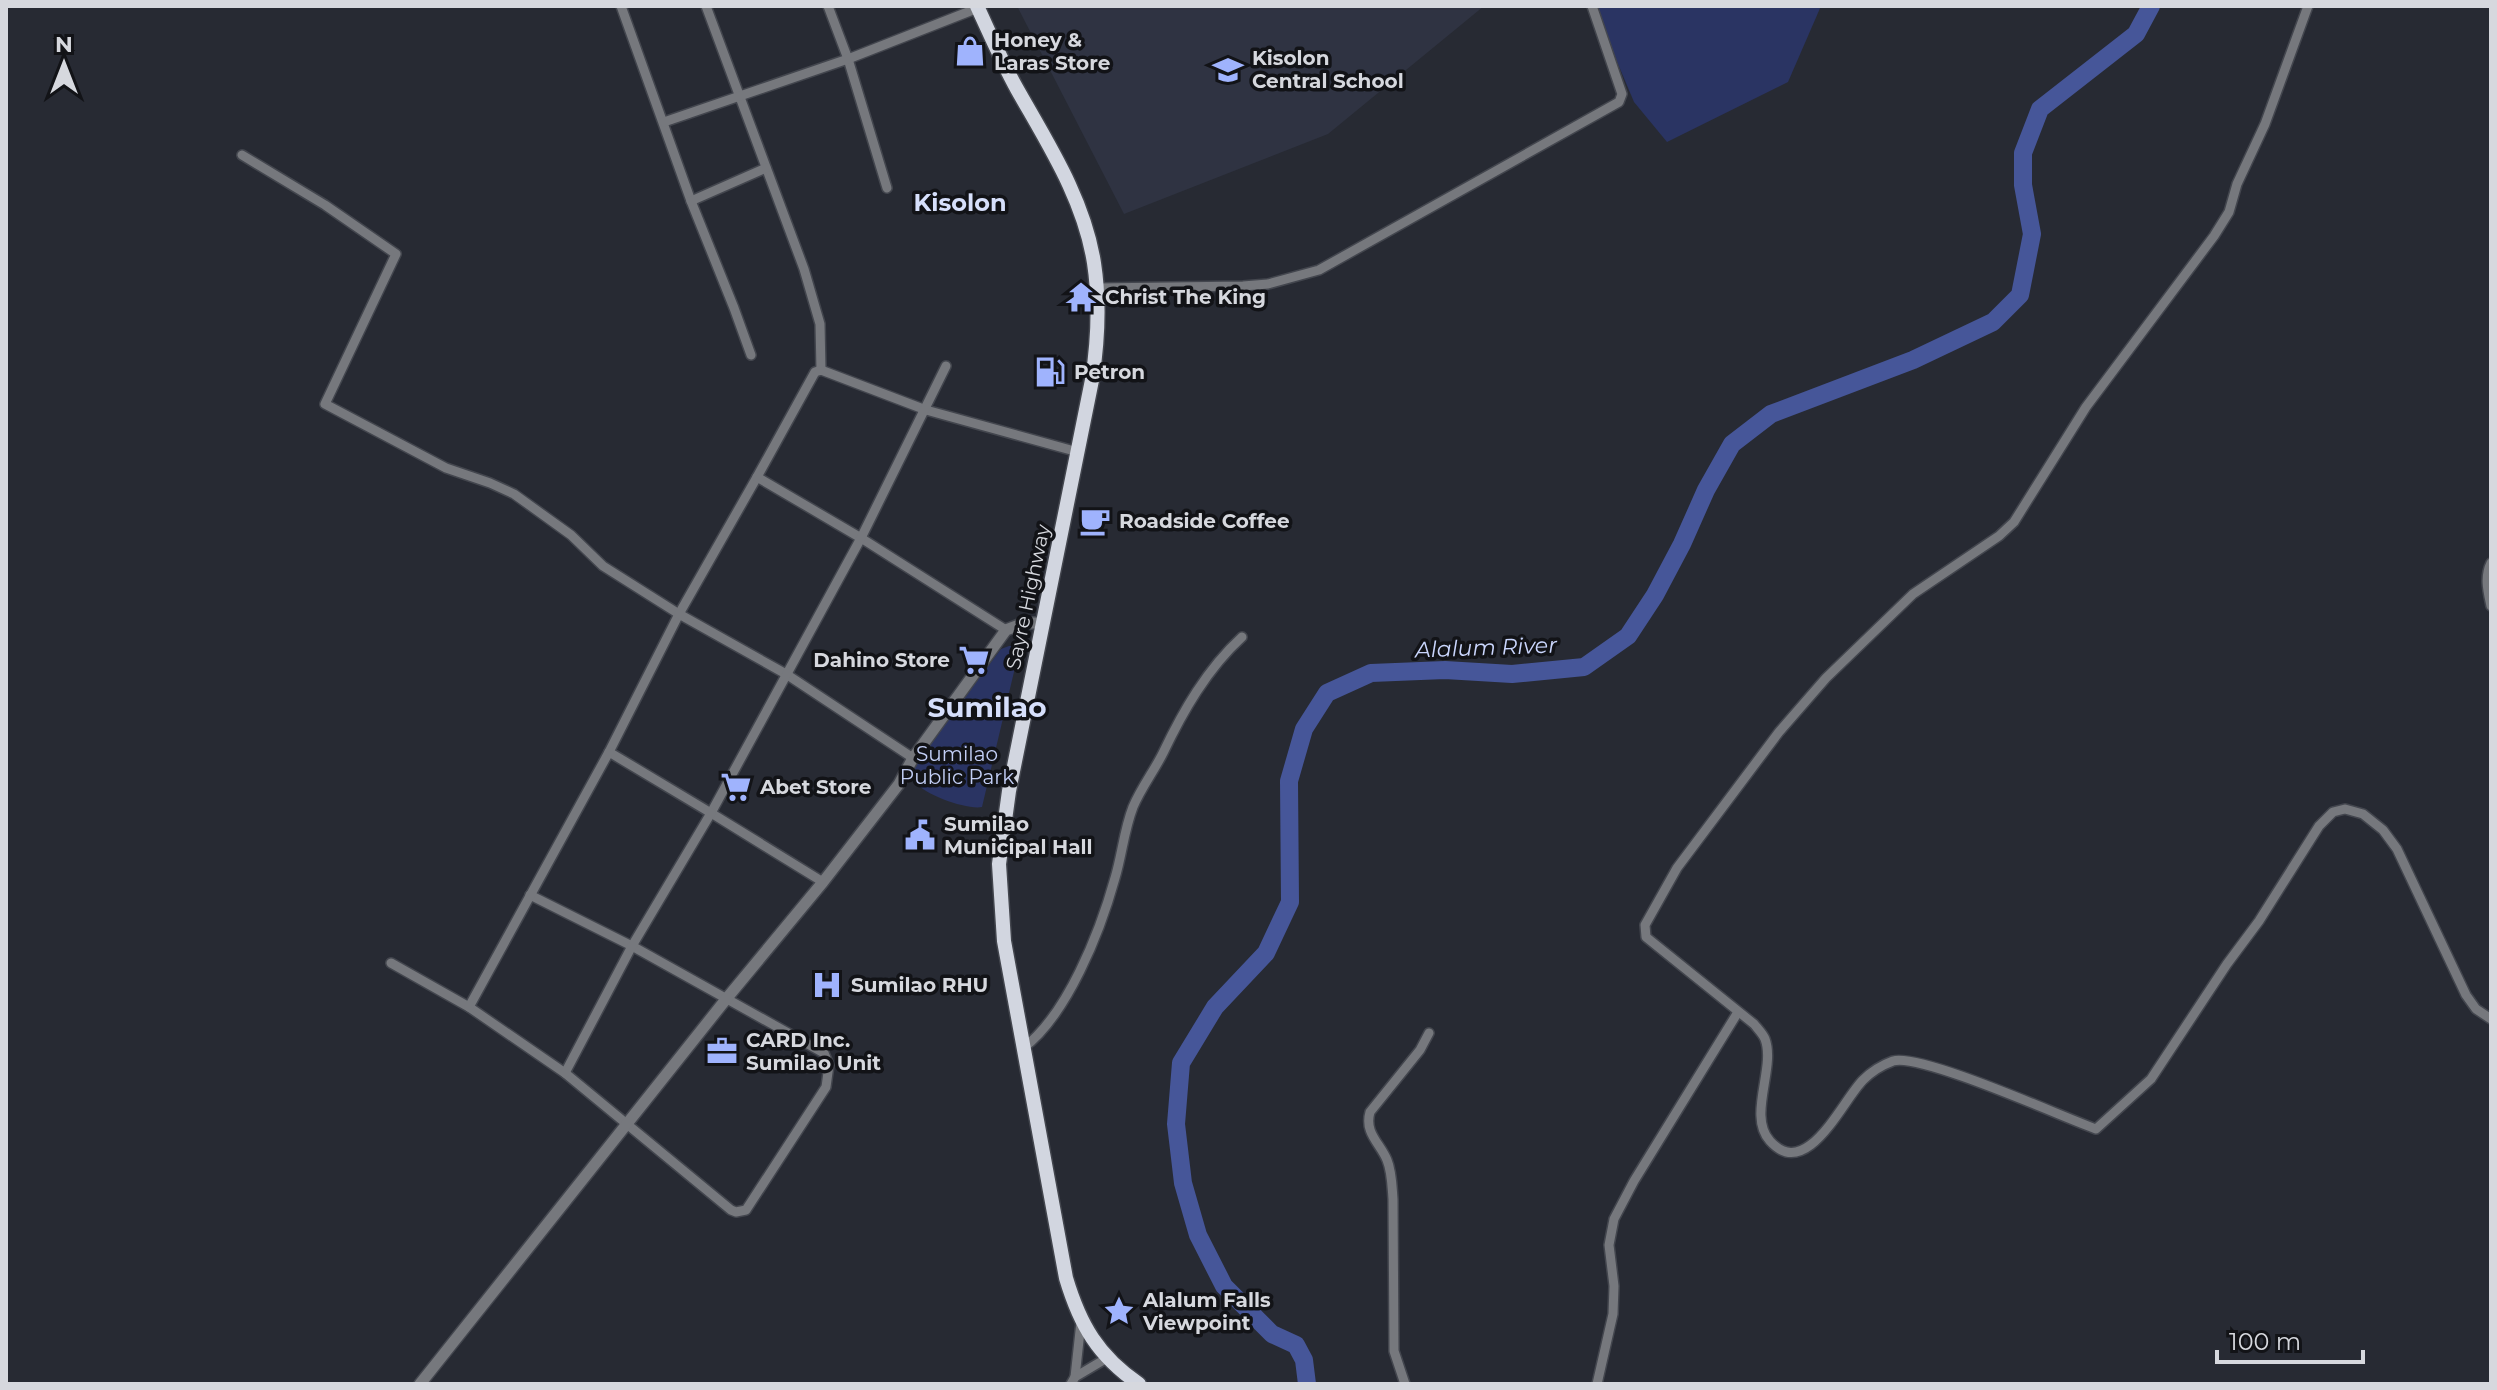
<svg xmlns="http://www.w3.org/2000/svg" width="2497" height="1390" font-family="Montserrat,sans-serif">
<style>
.built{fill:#2f3342}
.green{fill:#2a3463}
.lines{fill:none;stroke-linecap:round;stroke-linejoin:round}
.river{stroke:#465699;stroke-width:18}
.minor-casing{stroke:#43464e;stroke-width:12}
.tertiary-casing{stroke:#43464e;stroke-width:14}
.trunk-casing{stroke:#43464e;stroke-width:17}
.minor{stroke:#76787d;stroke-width:9}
.tertiary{stroke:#76787d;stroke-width:11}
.trunk{stroke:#d2d6e0;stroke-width:14}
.labels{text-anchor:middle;stroke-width:7;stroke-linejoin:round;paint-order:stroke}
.poi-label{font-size:20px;font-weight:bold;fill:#d6d8de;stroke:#121317;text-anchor:start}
.street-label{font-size:20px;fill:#d6d8de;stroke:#121317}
.park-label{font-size:20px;fill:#c3cff6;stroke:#121317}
.water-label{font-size:22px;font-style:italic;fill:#cad6fd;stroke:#121317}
.quarter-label{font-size:24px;font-weight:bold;fill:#d6dffb;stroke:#121317}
.district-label{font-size:28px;font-weight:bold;fill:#d6dffb;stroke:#121317}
</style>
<rect width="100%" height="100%" fill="#272a33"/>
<polygon class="built" points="1017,6 1484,6 1328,134 1124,214"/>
<g class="green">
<polygon points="1821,6 1788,82 1667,142 1634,102 1594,7"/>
<path d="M1009 646H1014L1018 655 982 807C967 810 925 795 915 782 913 778 913 773 911 769L1001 649Z"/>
</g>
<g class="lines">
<polyline class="river" points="1307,1384 1304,1360 1296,1345 1272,1334 1224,1286 1198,1235 1183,1183 1176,1124 1181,1063 1215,1007 1266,953 1290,902 1289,781 1304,729 1327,693 1371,673 1445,670 1512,674 1584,667 1628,636 1655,595 1682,544 1706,490 1732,444 1771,414 1913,360 1993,322 2020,295 2032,234 2023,185 2023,153 2040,109 2136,34 2151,6"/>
<g class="minor-casing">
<g id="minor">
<polyline points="621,6 691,201 734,308 751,355"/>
<polyline points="706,6 804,269 820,324 821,370"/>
<polyline points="828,6 848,59 887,188"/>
<path d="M2308 6 2265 124 2237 184 2229 212 2214 236 2086 407 2014 522 1999 536 1913 594 1826 678 1779 732 1677 868 1645 925 1646 937 1754 1024C1758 1029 1763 1034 1765 1039 1776 1068 1747 1116 1770 1141 1807 1182 1842 1101 1863 1080 1871 1072 1882 1065 1893 1061 1921 1053 2060 1116 2096 1129L2151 1079 2227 964 2259 921 2319 826 2333 812 2345 809 2363 814 2383 830 2397 849 2466 995 2476 1009 2491 1019"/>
<polyline points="664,122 848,59 978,8"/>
<polyline points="242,155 325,205 396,254 325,404 446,468 490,483 514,494 571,535 603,566 679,614 609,752"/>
<polyline points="691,201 766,168"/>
<polyline points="1097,288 1243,286 1268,284 1319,270 1619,102 1622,94 1592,6"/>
<polyline points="757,477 679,614 786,674 913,758"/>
<path d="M2491 563C2484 577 2488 592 2491 606"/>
<polyline points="1006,630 861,538 757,477 815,372 821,370 926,410 1078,452"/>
<polyline points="823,882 711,813 861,538 946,366"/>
<polyline points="391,963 469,1007 565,1073 731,1210 736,1212 746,1210 826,1087 829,1065 824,1053 632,946 530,895"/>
<polyline points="469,1007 609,752 711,813 632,946 565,1073"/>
<path d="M1022 1049C1067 1016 1100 932 1115 878 1122 855 1124 830 1133 807 1141 788 1154 771 1163 753 1183 711 1207 669 1242 637"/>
<polyline points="1075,1377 1081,1322"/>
<polyline points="1071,1384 1075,1377 1107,1358"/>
<path d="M1405 1384 1394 1351 1393 1199C1392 1187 1392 1172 1387 1160 1380 1143 1364 1133 1370 1112L1420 1050 1429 1033"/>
<polyline points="1597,1384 1613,1314 1614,1286 1609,1245 1614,1219 1634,1181 1738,1012"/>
</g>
</g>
<g class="tertiary-casing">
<polyline id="tertiary" points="420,1384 727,998 823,882 899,784 913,758 1006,630 1024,623 1043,623"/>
</g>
<g class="trunk-casing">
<path id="trunk" d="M977 6C990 34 1002 62 1017 89 1048 144 1084 199 1094 263 1100 302 1098 341 1092 380L1009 791 999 864 1004 941 1066 1278C1080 1325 1098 1356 1139 1384"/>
</g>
<use href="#minor" class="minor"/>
<use href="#tertiary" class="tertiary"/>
<use href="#trunk" class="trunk"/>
</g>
<defs>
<g id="shop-bare" transform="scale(2.4)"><path d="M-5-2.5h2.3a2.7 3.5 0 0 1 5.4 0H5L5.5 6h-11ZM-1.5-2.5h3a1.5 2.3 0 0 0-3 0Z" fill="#9fb3fd" stroke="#121317" stroke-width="2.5" paint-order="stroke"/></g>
<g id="school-bare" transform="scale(2.4)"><path d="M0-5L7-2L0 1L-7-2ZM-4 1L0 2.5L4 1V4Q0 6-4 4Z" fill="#9fb3fd" stroke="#121317" stroke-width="2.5" paint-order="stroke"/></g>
<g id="temple-bare" transform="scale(2.4)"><path d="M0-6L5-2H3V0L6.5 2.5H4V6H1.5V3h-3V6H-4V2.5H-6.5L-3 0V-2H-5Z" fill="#9fb3fd" stroke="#121317" stroke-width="2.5" paint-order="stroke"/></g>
<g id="fuel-bare" transform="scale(2.4)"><path d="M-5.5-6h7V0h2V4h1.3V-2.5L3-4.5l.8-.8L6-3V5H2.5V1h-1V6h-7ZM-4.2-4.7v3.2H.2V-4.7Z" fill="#9fb3fd" stroke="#121317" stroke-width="2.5" paint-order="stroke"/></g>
<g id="cafe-bare" transform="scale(2.4)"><path d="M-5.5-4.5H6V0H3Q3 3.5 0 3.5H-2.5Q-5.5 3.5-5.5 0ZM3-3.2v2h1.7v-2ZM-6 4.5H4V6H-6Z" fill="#9fb3fd" stroke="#121317" stroke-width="2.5" paint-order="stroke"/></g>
<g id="supermarket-bare" transform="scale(2.4)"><path d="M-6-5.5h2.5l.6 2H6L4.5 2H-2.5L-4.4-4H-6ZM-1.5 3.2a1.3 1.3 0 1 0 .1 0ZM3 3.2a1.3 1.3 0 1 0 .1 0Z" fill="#9fb3fd" stroke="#121317" stroke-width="2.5" paint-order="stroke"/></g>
<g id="civic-bare" transform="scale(2.4)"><path d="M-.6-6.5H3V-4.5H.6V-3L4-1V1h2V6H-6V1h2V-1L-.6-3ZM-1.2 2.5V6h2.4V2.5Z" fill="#9fb3fd" stroke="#121317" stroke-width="2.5" paint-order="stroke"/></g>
<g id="hospital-bare" transform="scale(2.4)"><path d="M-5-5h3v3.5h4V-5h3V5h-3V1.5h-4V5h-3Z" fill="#9fb3fd" stroke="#121317" stroke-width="2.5" paint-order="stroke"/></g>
<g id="office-bare" transform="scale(2.4)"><path d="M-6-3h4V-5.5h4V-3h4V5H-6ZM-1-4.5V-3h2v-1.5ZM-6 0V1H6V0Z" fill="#9fb3fd" stroke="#121317" stroke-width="2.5" paint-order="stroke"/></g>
<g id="sight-bare" transform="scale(2.4)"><path d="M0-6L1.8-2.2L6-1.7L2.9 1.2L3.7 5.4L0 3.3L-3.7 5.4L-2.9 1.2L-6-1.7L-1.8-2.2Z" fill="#9fb3fd" stroke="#121317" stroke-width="2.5" paint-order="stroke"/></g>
</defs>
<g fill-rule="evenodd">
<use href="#shop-bare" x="970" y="51"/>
<use href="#school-bare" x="1228" y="70"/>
<use href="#temple-bare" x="1081" y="297"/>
<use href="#fuel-bare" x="1050" y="372"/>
<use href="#cafe-bare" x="1095" y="521"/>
<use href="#supermarket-bare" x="974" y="660"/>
<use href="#supermarket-bare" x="736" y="787"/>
<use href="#civic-bare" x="920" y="835"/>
<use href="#hospital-bare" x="827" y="985"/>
<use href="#office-bare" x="722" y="1051"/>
<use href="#sight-bare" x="1119" y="1311"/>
</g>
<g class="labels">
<g class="poi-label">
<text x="994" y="47">Honey &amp;<tspan x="994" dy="23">Laras Store</tspan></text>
<text x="1252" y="65">Kisolon<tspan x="1252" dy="23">Central School</tspan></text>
<text x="1105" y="304">Christ The King</text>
<text x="1074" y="379">Petron</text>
<text x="1119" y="528">Roadside Coffee</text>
<text x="950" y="667" text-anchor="end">Dahino Store</text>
<text x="760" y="794">Abet Store</text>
<text x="944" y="831">Sumilao<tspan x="944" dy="23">Municipal Hall</tspan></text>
<text x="851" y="992">Sumilao RHU</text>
<text x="746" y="1047">CARD Inc.<tspan x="746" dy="23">Sumilao Unit</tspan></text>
<text x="1143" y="1307">Alalum Falls<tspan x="1143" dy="23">Viewpoint</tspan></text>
</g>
<g class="street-label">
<text transform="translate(1028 597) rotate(-78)" y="7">Sayre Highway</text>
</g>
<g class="park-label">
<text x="957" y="761">Sumilao<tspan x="957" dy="23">Public Park</tspan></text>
</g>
<g class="water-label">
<text transform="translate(1486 647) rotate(-2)" y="8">Alalum River</text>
</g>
<g class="quarter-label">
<text x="960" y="211">Kisolon</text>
</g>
<g class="district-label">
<text x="987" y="717">Sumilao</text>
</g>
</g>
<rect width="2497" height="1390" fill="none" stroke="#d6d8de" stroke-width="16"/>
<g transform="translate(64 64)" stroke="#121317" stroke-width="6" paint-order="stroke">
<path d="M0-6L14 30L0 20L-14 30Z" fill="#d6d8de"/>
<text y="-12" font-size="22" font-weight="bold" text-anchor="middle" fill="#d6d8de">N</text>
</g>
<path d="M2217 1350v12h146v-12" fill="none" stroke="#d6d8de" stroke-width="4"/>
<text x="2229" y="1350" font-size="24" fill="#d6d8de" stroke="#121317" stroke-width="6" paint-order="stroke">100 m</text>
</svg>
